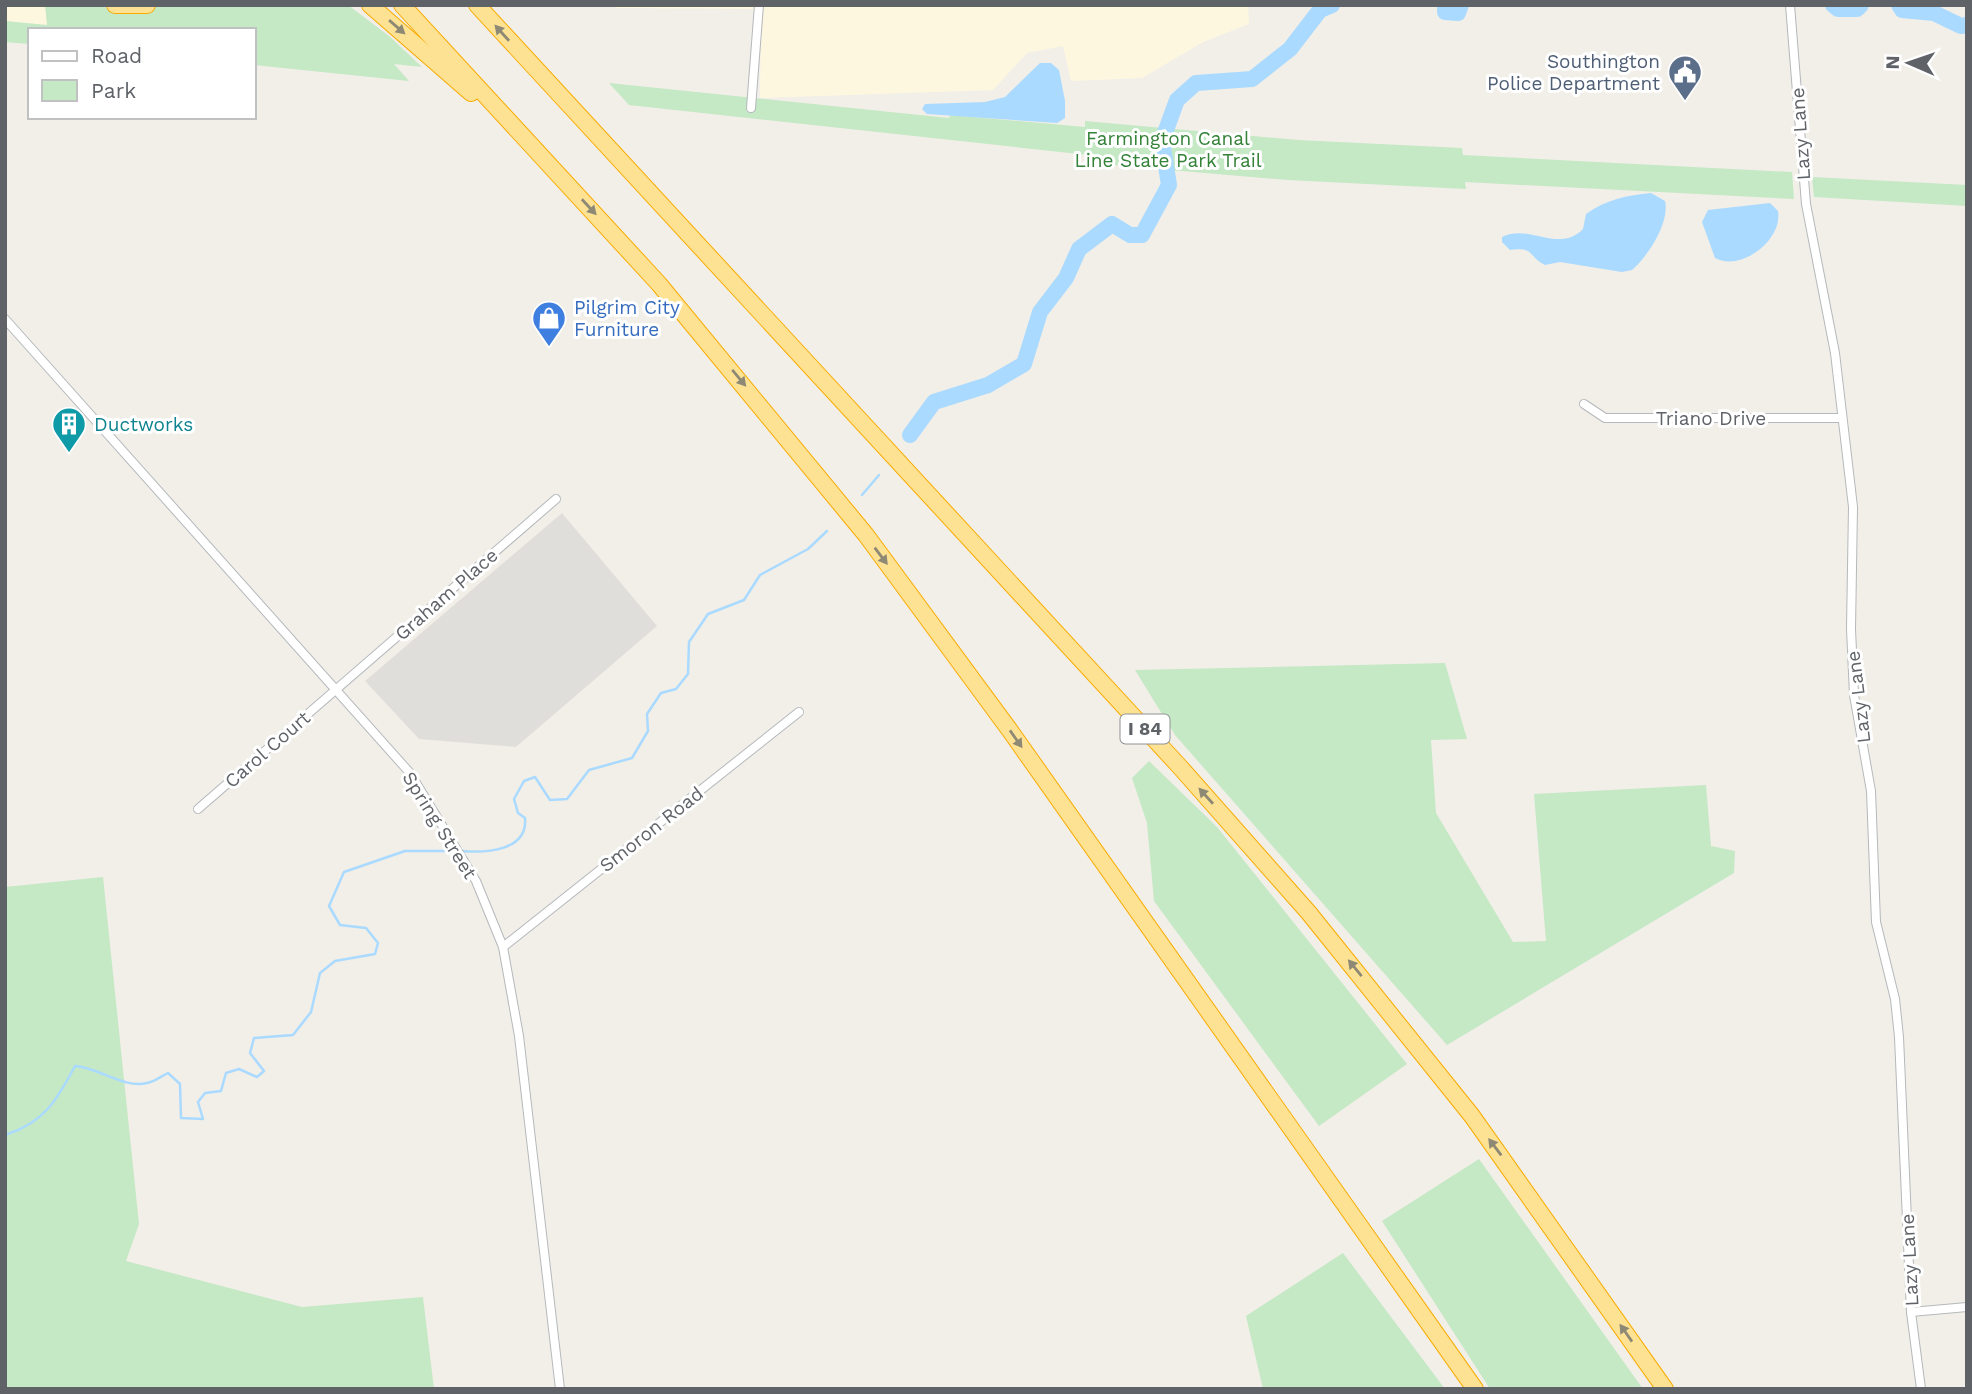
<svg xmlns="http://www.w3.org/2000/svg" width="1972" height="1394" font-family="'Work Sans',sans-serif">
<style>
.commercial{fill:#fef7e0}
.industrial{fill:#e0deda}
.green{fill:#c5e8c5}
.water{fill:#aadaff}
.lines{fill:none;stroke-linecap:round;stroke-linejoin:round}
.stream{stroke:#aadaff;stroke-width:2.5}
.river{stroke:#aadaff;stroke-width:16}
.minor-casing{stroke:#b5b8bc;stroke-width:10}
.motorway-casing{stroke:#f9ab00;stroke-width:18}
.minor{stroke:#fff;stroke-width:8}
.motorway{stroke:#fde293;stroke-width:16}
.oneway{fill:#8e8975}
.labels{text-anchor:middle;stroke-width:6;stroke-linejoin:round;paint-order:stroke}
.shield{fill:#fff;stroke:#8f9295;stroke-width:2}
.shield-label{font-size:18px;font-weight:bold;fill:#5f6368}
.service-label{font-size:19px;fill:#4e5e75;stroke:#fff;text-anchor:end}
.street-label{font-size:19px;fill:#5f6368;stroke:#fff}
.park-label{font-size:19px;fill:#348238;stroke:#fff}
.shop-label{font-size:19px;fill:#366cbe;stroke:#fff;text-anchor:start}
.culture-label{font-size:19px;fill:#0d838f;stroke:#fff;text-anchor:start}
</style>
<rect width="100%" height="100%" fill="#f1efe8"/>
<g class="commercial">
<polygon points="5,5 45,5 48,25 5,21"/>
<polygon points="616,5 1248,5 1249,24 1203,42 1142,78 1071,81 1063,46 1027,53 993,90 760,98 761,9 616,8"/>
</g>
<polygon class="industrial" points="562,513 657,626 516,747 419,739 365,681"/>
<g class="green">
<polygon points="45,5 93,5 125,11 171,5 348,5 389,36 422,67 394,64 409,81 254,65 254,30 30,30 30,44 5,42 5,21 47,25"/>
<polygon points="609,83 949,118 950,115 1085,127 1085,121 1298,140 1462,148 1463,155 1792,172 1794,199 1465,182 1466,189 1288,180 1089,163 1088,155 629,105"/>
<polygon points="1812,177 1967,185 1967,206 1814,197"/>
<polygon points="1445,663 1467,739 1431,740 1436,813 1513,942 1546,941 1534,794 1706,785 1711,846 1735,851 1734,873 1447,1045 1175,735 1135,670"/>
<polygon points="1149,761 1217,827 1407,1064 1319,1126 1154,901 1147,823 1132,778"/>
<polygon points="103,877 139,1224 126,1261 302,1307 423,1297 434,1389 5,1389 5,887"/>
<polygon points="1479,1159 1643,1389 1490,1389 1382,1221"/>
<polygon points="1343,1253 1445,1389 1263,1389 1246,1316"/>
</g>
<g class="water">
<polygon points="1040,63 1051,63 1059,70 1065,101 1065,118 1057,123 927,114 922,109 925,104 985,102 1005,97"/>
<path d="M1651 193 1665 201C1670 223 1648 256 1632 270L1622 272 1560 262 1545 265C1526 255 1536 247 1510 250L1502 242V237C1529 223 1559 254 1583 229L1586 214C1605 200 1628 195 1651 193Z"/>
<path d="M1770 203 1778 211C1783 240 1741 272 1715 258L1702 222 1708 210Z"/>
</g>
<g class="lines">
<g class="stream">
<polyline points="862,495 879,475"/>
<path d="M462 851C486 853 528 851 525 818L518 813 514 799 524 781 535 777 550 800 567 799 589 770 632 758 648 731 647 714 661 693 676 689 688 674 689 642 708 614 744 600 760 575 808 549 827 531"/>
<path d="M5 1135C44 1123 57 1100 75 1066 98 1067 124 1089 147 1083 154 1082 162 1076 168 1073L180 1084 181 1118 203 1119 198 1102 205 1093 221 1091 226 1073 239 1069 257 1077 264 1071 250 1053 254 1038 293 1035 311 1012 320 973 335 961 375 954 378 943 366 928 340 925 329 906 344 872 405 851H455"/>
</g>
<g class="river">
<polyline points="1445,5 1445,12 1458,13 1461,5"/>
<polyline points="1833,5 1838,9 1857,9 1861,5"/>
<polyline points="1899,5 1902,10 1934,13 1961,26 1967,25"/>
<polyline points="910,435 934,402 988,385 1024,364 1040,312 1066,278 1079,249 1112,224 1130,235 1142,235 1169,185 1162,141 1177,100 1196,83 1252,79 1290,49 1320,10 1332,5"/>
</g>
<g class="minor-casing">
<g id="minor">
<polyline points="1790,5 1806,204 1835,353 1853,507 1851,629 1854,695 1871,791 1876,922 1895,999 1899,1037 1911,1312 1921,1389"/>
<polyline points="751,108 759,5"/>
<polyline points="5,319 410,773 476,881 503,947 519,1036 560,1389"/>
<polyline points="1584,404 1605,418 1842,418"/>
<polyline points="198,809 556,499"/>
<polyline points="503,947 799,712"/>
<polyline points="1911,1312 1967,1307"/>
</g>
</g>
<g class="motorway-casing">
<g id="motorway">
<polyline points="115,5 147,5"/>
<polyline points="370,5 471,93"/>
<polyline points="402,5 659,284 866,535 1011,732 1475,1389"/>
<polyline points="477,5 1180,767 1309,913 1472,1116 1665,1389"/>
</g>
</g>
<use href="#minor" class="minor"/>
<use href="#motorway" class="motorway"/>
</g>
<defs><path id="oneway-solid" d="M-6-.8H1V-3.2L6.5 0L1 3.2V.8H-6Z" transform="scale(1.75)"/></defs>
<g class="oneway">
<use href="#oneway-solid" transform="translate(397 27) rotate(41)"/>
<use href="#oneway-solid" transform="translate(502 33) rotate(-132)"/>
<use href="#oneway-solid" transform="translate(589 207) rotate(47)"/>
<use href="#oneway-solid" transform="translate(739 378) rotate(50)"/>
<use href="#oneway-solid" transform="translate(881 556) rotate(53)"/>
<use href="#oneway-solid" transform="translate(1016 739) rotate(55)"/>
<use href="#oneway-solid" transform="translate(1206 796) rotate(-132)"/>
<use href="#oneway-solid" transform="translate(1355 968) rotate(-129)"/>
<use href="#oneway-solid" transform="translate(1495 1147) rotate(-127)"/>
<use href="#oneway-solid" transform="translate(1626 1333) rotate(-125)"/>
</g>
<defs>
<g id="civic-pin" transform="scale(1.75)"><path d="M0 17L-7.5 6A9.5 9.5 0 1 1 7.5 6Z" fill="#5c6f8a" stroke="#fff"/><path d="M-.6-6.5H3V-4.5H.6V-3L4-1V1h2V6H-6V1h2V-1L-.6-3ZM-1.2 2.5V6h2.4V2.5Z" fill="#fff"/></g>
<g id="shop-pin" transform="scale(1.75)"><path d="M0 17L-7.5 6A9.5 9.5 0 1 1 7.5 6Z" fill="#3f7fe0" stroke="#fff"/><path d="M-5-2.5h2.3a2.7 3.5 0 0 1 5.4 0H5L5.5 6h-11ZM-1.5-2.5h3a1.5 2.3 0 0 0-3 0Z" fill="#fff"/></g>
<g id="building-pin" transform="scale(1.75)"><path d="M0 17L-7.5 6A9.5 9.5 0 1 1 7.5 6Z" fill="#0f9aa8" stroke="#fff"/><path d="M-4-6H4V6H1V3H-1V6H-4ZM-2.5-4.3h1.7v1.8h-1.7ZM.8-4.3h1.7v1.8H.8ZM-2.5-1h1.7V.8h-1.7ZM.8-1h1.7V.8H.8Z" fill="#fff"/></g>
</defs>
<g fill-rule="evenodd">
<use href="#civic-pin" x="1685" y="72"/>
<use href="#shop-pin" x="549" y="318"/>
<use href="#building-pin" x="69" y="424"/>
</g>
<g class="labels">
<rect class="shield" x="1120.5" y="714.5" width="49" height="29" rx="5"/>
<g class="shield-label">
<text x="1145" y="735">I 84</text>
</g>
<g class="service-label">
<text x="1660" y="68">Southington<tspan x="1660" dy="22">Police Department</tspan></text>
</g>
<g class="street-label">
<text transform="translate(1800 134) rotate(-94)" y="7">Lazy Lane</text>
<text x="1711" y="425">Triano Drive</text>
<text transform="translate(446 594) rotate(-41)" y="7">Graham Place</text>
<text transform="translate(1858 697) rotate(-97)" y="7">Lazy Lane</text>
<text transform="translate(267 749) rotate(-41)" y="7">Carol Court</text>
<text transform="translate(440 825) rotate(58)" y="7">Spring Street</text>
<text transform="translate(651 829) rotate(-38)" y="7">Smoron Road</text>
<text transform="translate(1909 1260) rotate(-93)" y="7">Lazy Lane</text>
</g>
<g class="park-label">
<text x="1168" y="145">Farmington Canal<tspan x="1168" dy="22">Line State Park Trail</tspan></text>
</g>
<g class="shop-label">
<text x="574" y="314">Pilgrim City<tspan x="574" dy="22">Furniture</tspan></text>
</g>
<g class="culture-label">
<text x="94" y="431">Ductworks</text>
</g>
</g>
<rect width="1972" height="1394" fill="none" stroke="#5f6368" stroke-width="14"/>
<rect x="28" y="28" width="228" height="91" fill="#ffffff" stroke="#bfc1c3" stroke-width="2"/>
<rect x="42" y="51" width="35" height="10" fill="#ffffff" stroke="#bfc1c3" stroke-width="2"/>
<text x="91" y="63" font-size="21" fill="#5f6368">Road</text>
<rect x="42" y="80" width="35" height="21" fill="#c5e8c5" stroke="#bfc1c3" stroke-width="2"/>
<text x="91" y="98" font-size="21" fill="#5f6368">Park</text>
<g transform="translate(1909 63) rotate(272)" stroke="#ffffff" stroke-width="5" paint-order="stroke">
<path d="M0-5L12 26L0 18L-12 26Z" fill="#5f6368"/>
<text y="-10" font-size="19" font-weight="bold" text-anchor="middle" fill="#5f6368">N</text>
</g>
</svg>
